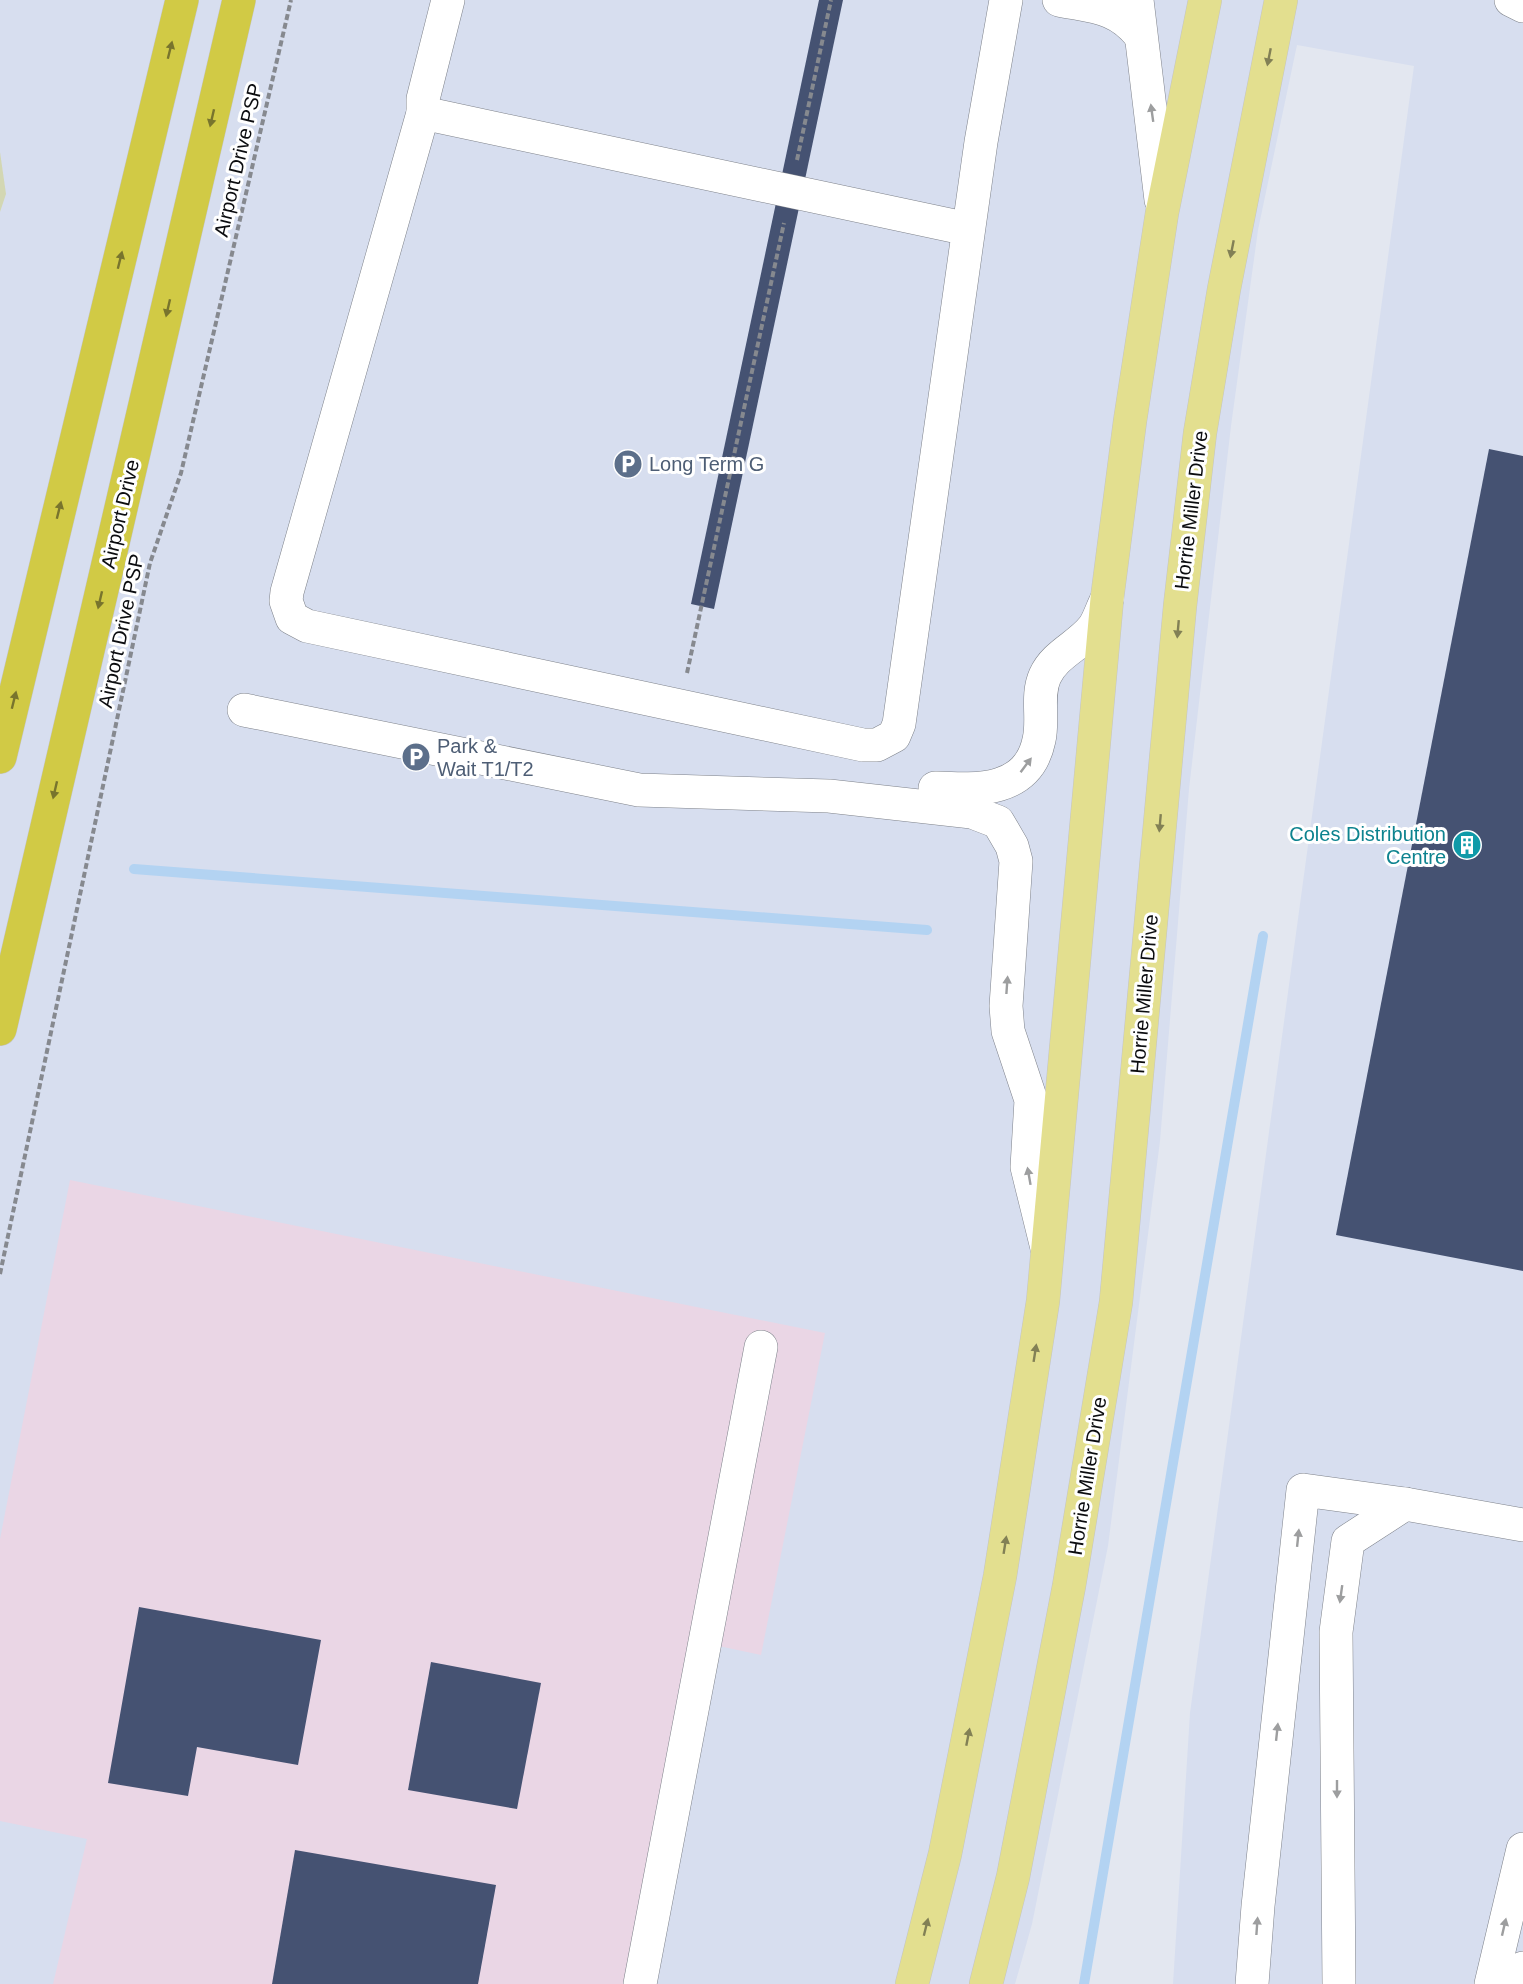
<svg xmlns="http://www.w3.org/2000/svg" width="1523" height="1984" font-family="Arial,sans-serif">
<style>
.built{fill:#d7deef}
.industrial{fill:#ead6e5}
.green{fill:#d3d7b3}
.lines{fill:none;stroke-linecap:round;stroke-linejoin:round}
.stream{stroke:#b3d3f2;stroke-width:10}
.building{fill:#455272}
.minor-casing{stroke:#7e828a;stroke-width:34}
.major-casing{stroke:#c4c5c5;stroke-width:34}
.highway-casing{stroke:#c4c5c5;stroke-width:34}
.path{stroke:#86898f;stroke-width:4;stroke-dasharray:6 3;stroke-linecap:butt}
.minor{stroke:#fff;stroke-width:33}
.major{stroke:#e3df8f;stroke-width:33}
.highway{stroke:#d1ca45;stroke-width:33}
.oneway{fill:#78742d}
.oneway2{fill:#828055}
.oneway3{fill:#9d9e9f}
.labels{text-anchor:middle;stroke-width:6;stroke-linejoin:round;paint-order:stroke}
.street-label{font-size:20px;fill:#0b0c0f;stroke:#fff}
.service-label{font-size:20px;fill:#4e5e75;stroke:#fff;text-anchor:start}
.culture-label{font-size:20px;fill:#0d838f;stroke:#fff;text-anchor:end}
</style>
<rect width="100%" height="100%" fill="#e3e7f0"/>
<polygon class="built" points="0,0 1523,0 1523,1984 1173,1984 1190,1713 1414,66 1297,45 1258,230 1231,426 1189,789 1160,1141 1108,1546 1032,1924 1015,1984 0,1984"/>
<polygon class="industrial" points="70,1180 825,1333 761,1655 714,1645 650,1984 53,1984 87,1839 0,1821 0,1539"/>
<polygon class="green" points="0,152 6,194 0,212"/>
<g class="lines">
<g class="stream">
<polyline points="134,869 927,930"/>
<polyline points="1084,1984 1263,936"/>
</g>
</g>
<g class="building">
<polygon points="819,0 843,0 714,609 691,604"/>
<polygon points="1489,449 1523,456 1523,1271 1336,1235"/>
<polygon points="139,1607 321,1640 298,1765 197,1747 188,1796 108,1783"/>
<polygon points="431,1662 541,1683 517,1809 408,1790"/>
<polygon points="295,1850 496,1885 478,1984 272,1984"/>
</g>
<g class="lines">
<g class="minor-casing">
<g id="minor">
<polyline points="448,0 423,99 423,113 287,592 286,601 292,618 307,626 863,745 877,745 894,736 899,724 981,142 1006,0"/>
<path d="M1059 0C1093 7 1117 6 1140 35"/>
<polyline points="1137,0 1161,200"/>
<polyline points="1511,0 1523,6"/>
<polyline points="423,113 968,229"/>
<polyline points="244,710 639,790 829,796 972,812 998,822 1012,846 1016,861 1006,1006 1008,1031 1031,1100 1027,1167 1047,1248"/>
<path d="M935 788C977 790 1028 793 1039 740 1044 719 1036 696 1045 676 1055 654 1079 646 1093 628 1099 620 1102 608 1107 599"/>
<polyline points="640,1984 761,1347"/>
<polyline points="1252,1984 1258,1906 1303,1490 1405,1504 1523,1525"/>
<polyline points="1339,1984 1336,1632 1348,1541 1405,1504"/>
<polyline points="1491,1984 1523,1849"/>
<polyline points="1517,1984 1523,1968"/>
</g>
</g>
<g class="major-casing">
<g id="major">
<polyline points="912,1984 945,1854 1000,1576 1043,1301 1107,599 1130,421 1162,213 1205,0"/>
<polyline points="986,1984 1013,1877 1069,1586 1116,1302 1180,606 1200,433 1224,289 1281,0"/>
</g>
</g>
<g class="highway-casing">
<g id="highway">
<polyline points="0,757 182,0"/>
<polyline points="0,1029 239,0"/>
</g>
</g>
<g class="path">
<polyline points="797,160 831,0"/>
<polyline points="687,673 784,223"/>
<polyline points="0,1274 150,563 181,473 291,0"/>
</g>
<use href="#minor" class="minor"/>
<use href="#major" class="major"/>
<use href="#highway" class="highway"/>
</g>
<defs><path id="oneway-solid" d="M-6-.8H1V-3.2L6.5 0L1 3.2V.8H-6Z" transform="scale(1.5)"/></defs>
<g class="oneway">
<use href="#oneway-solid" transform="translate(170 50) rotate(-76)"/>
<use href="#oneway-solid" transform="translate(212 118) rotate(103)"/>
<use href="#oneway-solid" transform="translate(120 260) rotate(-76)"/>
<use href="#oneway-solid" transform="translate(168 308) rotate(103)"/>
<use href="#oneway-solid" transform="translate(59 510) rotate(-76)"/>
<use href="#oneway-solid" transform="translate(100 600) rotate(103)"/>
<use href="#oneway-solid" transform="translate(14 700) rotate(-76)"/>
<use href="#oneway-solid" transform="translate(55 790) rotate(103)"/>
</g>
<g class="oneway2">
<use href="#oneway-solid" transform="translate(1269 57) rotate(101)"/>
<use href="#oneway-solid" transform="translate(1232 249) rotate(101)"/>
<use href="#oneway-solid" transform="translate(1178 629) rotate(95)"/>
<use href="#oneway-solid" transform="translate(1160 823) rotate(95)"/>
<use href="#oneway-solid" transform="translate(1035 1353) rotate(-81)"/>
<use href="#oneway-solid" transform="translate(1005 1545) rotate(-81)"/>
<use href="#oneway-solid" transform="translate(968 1737) rotate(-79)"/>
<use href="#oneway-solid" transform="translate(926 1927) rotate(-76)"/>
</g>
<g class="oneway3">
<use href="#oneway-solid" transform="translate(1152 113) rotate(-98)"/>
<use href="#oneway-solid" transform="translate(1026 765) rotate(-53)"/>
<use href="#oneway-solid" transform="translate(1007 985) rotate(-86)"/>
<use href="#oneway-solid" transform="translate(1029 1176) rotate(-100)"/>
<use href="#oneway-solid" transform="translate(1298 1538) rotate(-84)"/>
<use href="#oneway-solid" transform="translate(1341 1594) rotate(98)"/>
<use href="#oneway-solid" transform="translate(1277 1732) rotate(-84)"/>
<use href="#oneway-solid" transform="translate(1337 1789) rotate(90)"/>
<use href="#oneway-solid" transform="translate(1257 1926) rotate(-86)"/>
<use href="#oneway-solid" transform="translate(1504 1927) rotate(-77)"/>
</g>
<defs>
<g id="parking-disc" transform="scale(1.5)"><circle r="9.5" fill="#5c6f8a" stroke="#fff"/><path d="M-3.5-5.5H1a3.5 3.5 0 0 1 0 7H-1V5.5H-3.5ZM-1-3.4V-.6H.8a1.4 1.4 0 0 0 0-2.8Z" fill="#fff"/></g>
<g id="building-disc" transform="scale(1.5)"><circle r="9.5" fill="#0f9aa8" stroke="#fff"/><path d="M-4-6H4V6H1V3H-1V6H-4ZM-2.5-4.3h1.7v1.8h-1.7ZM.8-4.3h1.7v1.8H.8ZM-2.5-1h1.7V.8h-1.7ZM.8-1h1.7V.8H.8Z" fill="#fff"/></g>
</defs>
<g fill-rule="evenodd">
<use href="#parking-disc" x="628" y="464"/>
<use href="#parking-disc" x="416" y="757"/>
<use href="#building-disc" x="1467" y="845"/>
</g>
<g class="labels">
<g class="street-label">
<text transform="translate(238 160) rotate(-77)" y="7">Airport Drive PSP</text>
<text transform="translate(1191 510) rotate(-83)" y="7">Horrie Miller Drive</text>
<text transform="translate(120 514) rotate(-77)" y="7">Airport Drive</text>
<text transform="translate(121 631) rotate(-78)" y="7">Airport Drive PSP</text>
<text transform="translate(1144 994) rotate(-85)" y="7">Horrie Miller Drive</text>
<text transform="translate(1087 1476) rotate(-81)" y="7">Horrie Miller Drive</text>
</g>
<g class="service-label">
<text x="649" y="471">Long Term G</text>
<text x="437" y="753">Park &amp;<tspan x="437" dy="23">Wait T1/T2</tspan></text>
</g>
<g class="culture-label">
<text x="1446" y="841">Coles Distribution<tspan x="1446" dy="23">Centre</tspan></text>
</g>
</g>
</svg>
